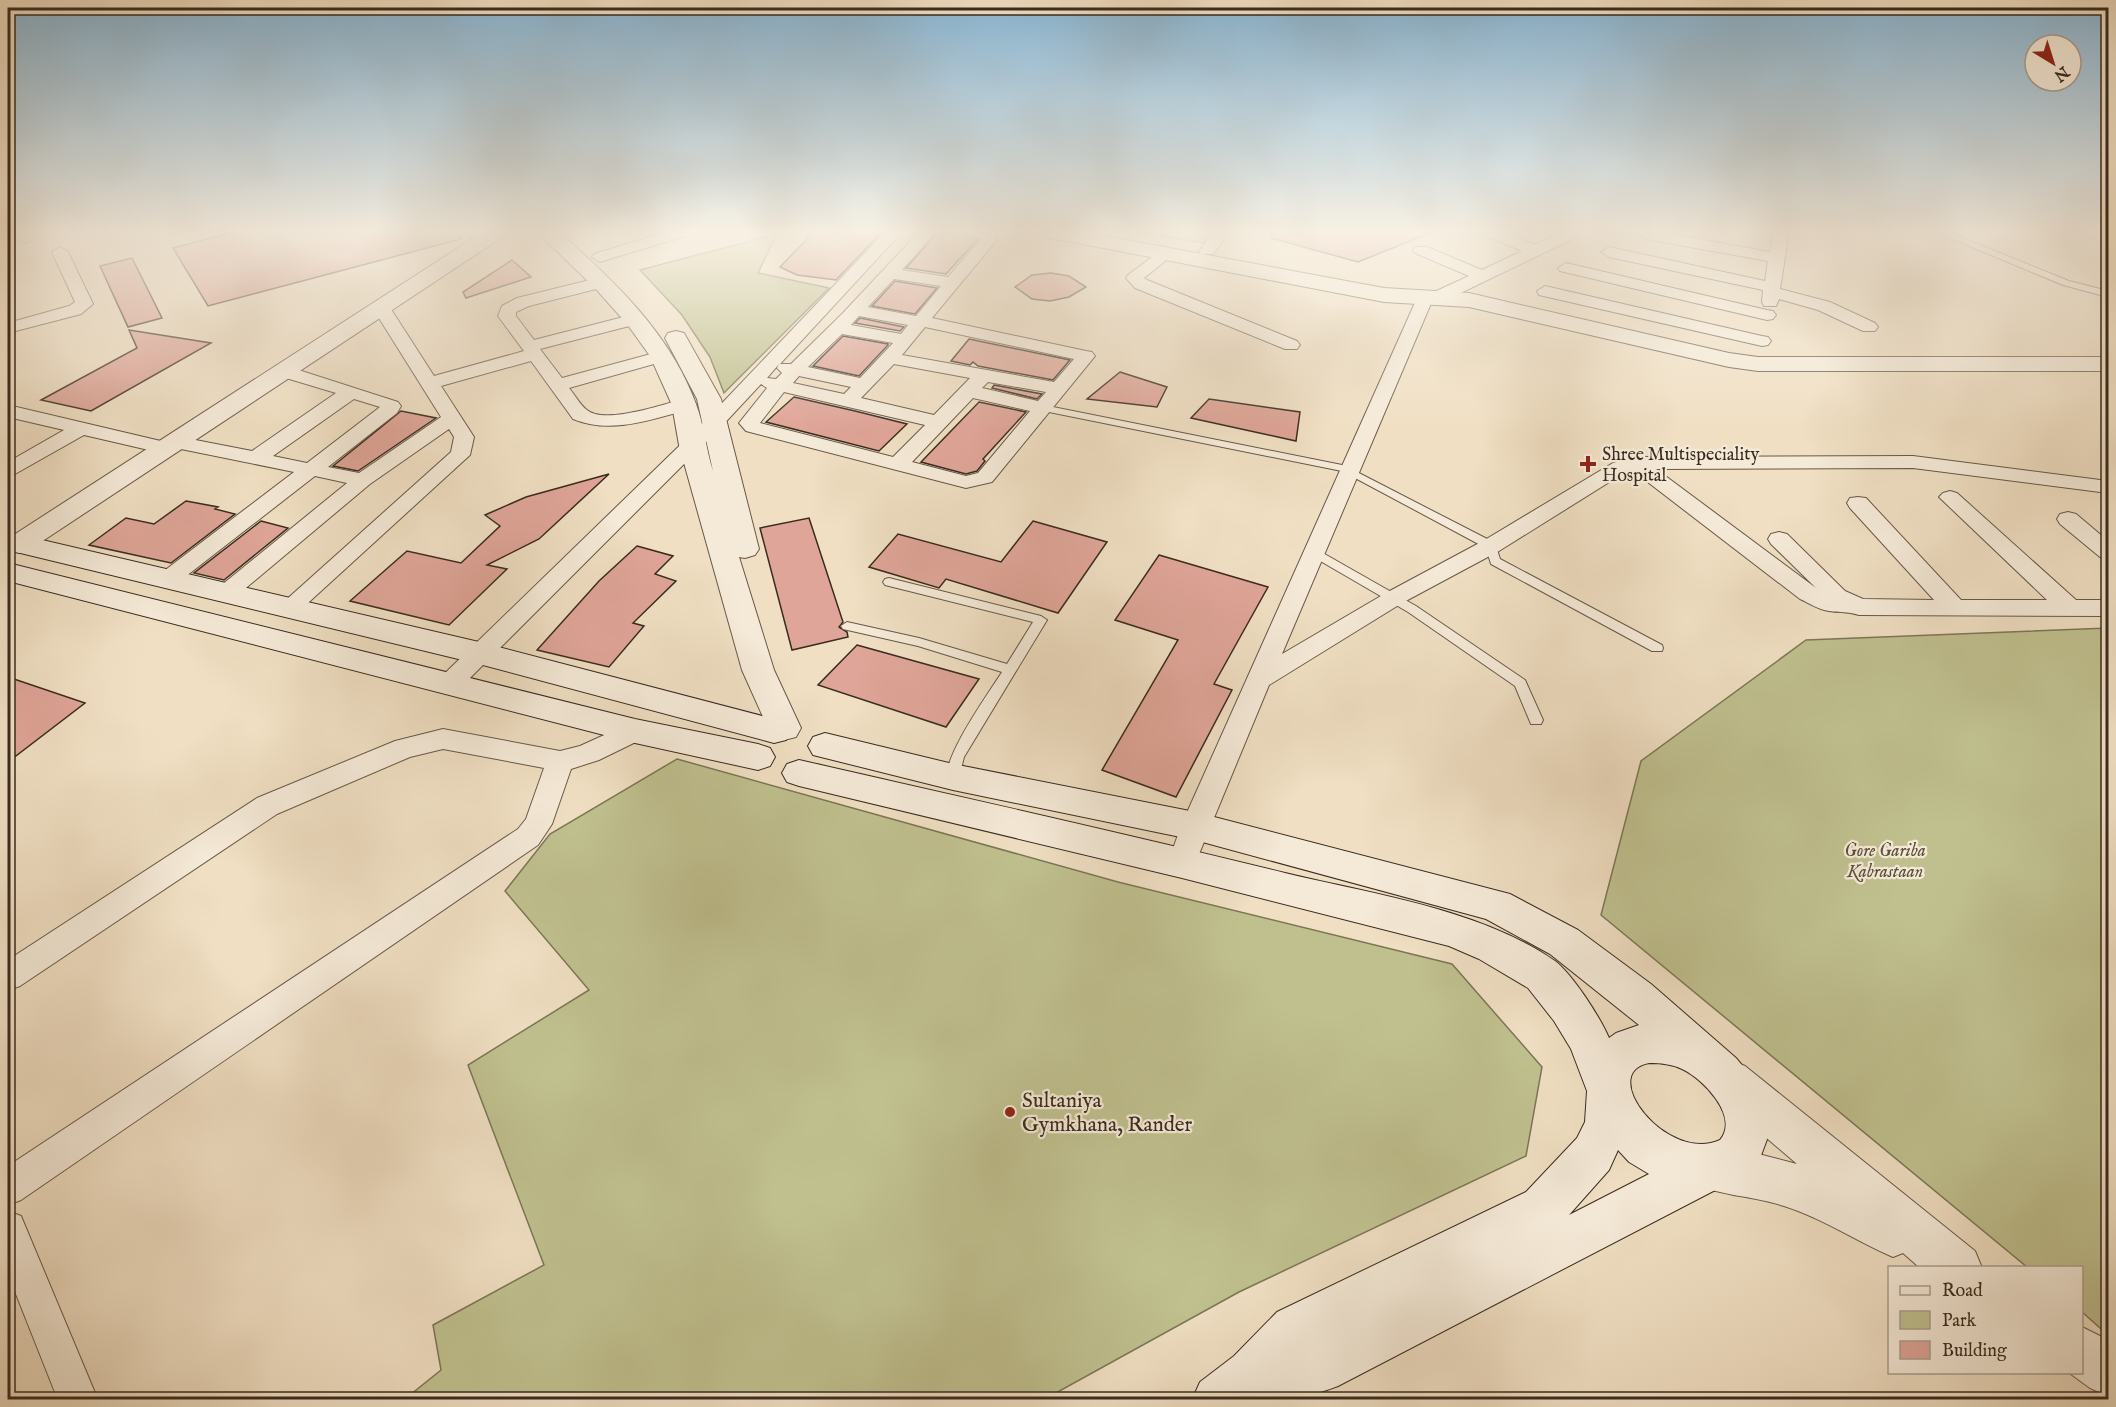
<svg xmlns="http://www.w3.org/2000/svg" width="2116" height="1407" font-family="'IM FELL English',serif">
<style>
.green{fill:#c0c08f;stroke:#7c7657;stroke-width:1.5}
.building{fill:#dfa598;stroke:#392b1f;stroke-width:1.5}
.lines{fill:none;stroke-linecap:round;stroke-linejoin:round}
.service-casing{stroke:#675848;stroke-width:2}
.minor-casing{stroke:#675848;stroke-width:2}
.tertiary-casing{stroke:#675848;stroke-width:2}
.secondary-casing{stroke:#392b1f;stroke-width:2}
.service{fill:#f5ead8;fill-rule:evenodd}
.minor{fill:#f5ead8;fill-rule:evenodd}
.tertiary{fill:#f5ead8;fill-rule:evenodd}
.secondary{fill:#f5ead8;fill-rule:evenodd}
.poi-dot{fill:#8f2418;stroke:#f5ead8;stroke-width:2}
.labels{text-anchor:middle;stroke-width:4.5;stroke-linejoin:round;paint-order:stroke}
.poi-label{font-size:18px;fill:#392b1f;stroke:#f5ead8;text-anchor:start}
.park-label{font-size:18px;font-style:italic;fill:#5b503b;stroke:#f5ead8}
.near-poi-label{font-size:21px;fill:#392b1f;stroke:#f5ead8;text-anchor:start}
</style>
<rect width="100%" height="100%" fill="#f0dfc3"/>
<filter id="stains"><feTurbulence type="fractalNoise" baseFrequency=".00333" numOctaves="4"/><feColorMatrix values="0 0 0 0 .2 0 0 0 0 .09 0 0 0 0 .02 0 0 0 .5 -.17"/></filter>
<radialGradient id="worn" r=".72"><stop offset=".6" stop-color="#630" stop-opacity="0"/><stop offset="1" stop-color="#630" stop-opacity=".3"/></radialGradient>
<g class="green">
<polygon points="1135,232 1214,232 1204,243"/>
<polygon points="777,234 758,273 829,288 724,393 710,357 682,315 640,270"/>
<polygon points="2108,628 2108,1335 2082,1312 2082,1268 2027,1267 1601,915 1641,761 1806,640"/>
<polygon points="677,759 1118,882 1452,964 1542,1067 1526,1156 1239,1292 1045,1399 405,1399 441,1370 433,1325 544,1265 468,1065 589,990 505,891 550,834"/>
</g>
<g class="building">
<polygon points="234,232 460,232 461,239 208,306 173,248"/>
<polygon points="814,232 882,232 836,280 797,275 780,267"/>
<polygon points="938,232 978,239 946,274 906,268"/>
<polygon points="1272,232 1430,232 1430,233 1358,262 1271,238"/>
<polygon points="132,258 162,318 128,327 100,266"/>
<polygon points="512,260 531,277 466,298 463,292"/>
<polygon points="1051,273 1069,276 1086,287 1069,297 1050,301 1032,299 1015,287 1032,275"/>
<polygon points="895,281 937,288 915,314 872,306"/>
<polygon points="860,318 904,327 900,331 855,323"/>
<polygon points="129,330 211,343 91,411 41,400 137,348"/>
<polygon points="843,336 888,344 888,345 859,376 813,366"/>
<polygon points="969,339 1070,360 1053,380 978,366 973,362 970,365 951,361"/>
<polygon points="1120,372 1167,387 1157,407 1087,399"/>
<polygon points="994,385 1042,394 1037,399 992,388"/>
<polygon points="794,397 855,411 907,424 879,451 766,422"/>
<polygon points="1209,399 1300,412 1296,441 1191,418"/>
<polygon points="979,402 1026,412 983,459 985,461 977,471 966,474 921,462"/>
<polygon points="401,411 436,418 358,471 333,466"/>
<polygon points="609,474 539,539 487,565 507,569 449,625 350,601 407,551 461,563 500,526 485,515 526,497"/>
<polygon points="186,501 218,507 215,509 235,514 171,563 89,545 126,518 154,524"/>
<polygon points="809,518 843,622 839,627 847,632 848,637 792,650 760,528"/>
<polygon points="261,521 288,528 224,580 194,573"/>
<polygon points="1033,521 1107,542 1058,613 946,579 939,588 869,567 898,534 1001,562"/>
<polygon points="637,546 673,556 655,574 676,581 633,623 644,626 609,667 537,650 599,581"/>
<polygon points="1159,555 1268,587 1214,684 1232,690 1176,797 1102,770 1178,640 1115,620"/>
<polygon points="857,645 979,679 946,727 818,685"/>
<polygon points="8,677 85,703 8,762"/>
</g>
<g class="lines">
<g class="service-casing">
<g id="service">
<polygon points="1936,232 1948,232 2069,281 2108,291 2108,297 2063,285"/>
<polygon points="1043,405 1352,467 1353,470 1495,543 1500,559 1662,645 1663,648 1662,651 1652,651 1491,564 1486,548 1342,471 1039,410 1039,406"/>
<polygon points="1314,548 1416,606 1525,680 1543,720 1541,724 1531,724 1515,686 1408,612 1310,555 1308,552"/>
<path d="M889 578 1041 616 1047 620 964 757 958 781H948C939 762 990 691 1002 672L918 646 843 629 841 626 847 622 919 638 1007 664 1033 622 885 585 883 582 885 579Z"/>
</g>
</g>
<g class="minor-casing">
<g id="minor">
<polygon points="17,232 33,232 35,238 27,243 21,241"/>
<polygon points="667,232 692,232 689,235 606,260 600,262 592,257 594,254"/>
<path d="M885 232H902L780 364H791L842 314 919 232H936L902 270 948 277 981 239 970 232H992L997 239 995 242 932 318 1086 351 1092 352 1095 356 992 482 966 488 746 431 739 423 767 388 761 384 720 428 458 690 449 693 440 690 436 684 440 678 706 420ZM894 279 941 286 916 316 868 307ZM859 316 908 325 901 334 851 325ZM925 327 1074 359 1054 382 902 355ZM842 334 893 343 860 378 808 367ZM779 364 777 368 782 373 776 379 767 378ZM894 364 970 378 934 415 861 398ZM799 376 851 387 844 394 793 383ZM988 382 1046 392 1038 401 982 388ZM784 392 925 425 893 457 760 423ZM973 398 1030 411 978 473 966 476 912 462Z"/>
<polygon points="1214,232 1230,232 1213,254 1201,254 1199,251"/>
<path d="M1481 232H1503L1535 245 1563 232H1584L1581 235 1444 301H1432L1282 654 1386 593 1483 541 1613 463 1635 457 1913 456 2108 481V493L1913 468 1656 469 1816 588 1771 544 1768 539 1771 534 1779 532 1787 534 1845 591 1863 599 1934 600 1850 508 1847 503 1850 498 1858 497 1866 498 1961 600H2047L1939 497 1943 493 1950 491 1957 493 2076 600H2108V616L1859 615C1846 611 1841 613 1829 611 1819 610 1809 603 1800 599L1632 470 1627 471 1499 551 1402 603 1269 685 1192 871 1182 875 1172 871 1168 863 1181 826 1418 296 1426 291 1432 293 1469 276 1415 253 1413 250 1415 247H1427L1482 270 1522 251 1484 235Z"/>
<polygon points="1645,232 1661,232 1770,252 1773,232 1789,232 1780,289 1830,302 1875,323 1878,327 1875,331 1863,331 1818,310 1779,299 1776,306 1764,306 1762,302 1763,290 1609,257 1601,252 1609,247 1765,281 1768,261 1651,240 1645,238 1643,235"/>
<polygon points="2081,232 2108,233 2108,243 2084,235"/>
<polygon points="60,247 68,252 93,304 81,314 8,333 8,323 69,306 75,302 52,252"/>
<polygon points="1166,249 1174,254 1144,278 1147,280 1297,341 1300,345 1297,349 1285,349 1135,288 1126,278 1128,275 1160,251"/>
<polygon points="1566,263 1767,310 1773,311 1776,315 1773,319 1767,320 1560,271 1558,268"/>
<path d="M602 277 608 278 610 282 608 286 529 306 516 312V316L534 340 635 314 641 315 644 319 641 323 540 349 562 378 662 351 668 352 671 356 668 360 569 388C575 395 580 405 587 410 604 425 664 404 684 399L691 401 694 405 691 409C652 419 612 435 573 419L531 361 441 386 474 437 470 455 297 613 289 616 281 613 277 608 451 452 454 437 449 429 370 484 234 598 226 601 218 598 214 593 218 588 347 483 315 476 176 584 168 586 160 584 157 579 160 574 294 472 176 448 173 452 166 454 84 435 15 474 8 476V462L64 430 8 417V405L165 442 168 438 175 436 252 451 336 393 276 375 274 371 276 367 283 365 398 402 401 406 397 413 328 467 359 473 441 417 372 307 375 303H387L434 376 524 351 498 316 502 306 517 298ZM354 399 380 407 307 463 273 456Z"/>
<polygon points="1545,286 1762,336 1768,337 1771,341 1768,345 1762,346 1539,295 1537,291"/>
<polygon points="2068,512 2076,514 2108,541 2108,559 2100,557 2060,524 2057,519 2060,514"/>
<polygon points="635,721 644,724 648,731 644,738 599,760 571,769 552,824 538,845 21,1200 8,1205 8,1166 518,829 526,819 544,768 443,749 410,757 277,814 20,986 9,990 8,960 257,798 395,741 443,729 560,751 580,746"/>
<polygon points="8,1211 21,1216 98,1400 58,1400 8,1274"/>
</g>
</g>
<g class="tertiary-casing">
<g id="tertiary">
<polygon points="483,232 507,232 504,236 29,550 19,553 9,550 9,538"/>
<path d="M537 232H559C614 281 670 333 696 404 704 425 706 449 713 471L697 399 665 338 668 333 676 331 684 333 721 399 759 549 755 555 745 558 739 557 774 670 801 728 796 737 784 740 772 737 742 670 679 445 672 405 650 356 627 324 594 287Z"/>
<polygon points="1041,232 1084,232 1384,288 1469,293 1729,353 1758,357 2108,357 2108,371 1758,371 1729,367 1469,307 1384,302 1051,238 1044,236"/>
<path d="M1730 1060 1745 1066 1975 1251 1982 1268H1920L1903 1253 1893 1257C1856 1241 1822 1218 1784 1206 1754 1196 1722 1196 1694 1184L1687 1168 1694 1152 1710 1145 1735 1148 1797 1164 1715 1094 1708 1080 1715 1066Z"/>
<polygon points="2082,1327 2108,1340 2108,1396 2090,1388 2068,1372 2082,1372"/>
</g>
</g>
<g class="secondary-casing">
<g id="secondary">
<polygon points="8,532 479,642 774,719 786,722 791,731 786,740 774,743 479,664 8,550"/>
<polygon points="8,563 635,719 758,744 770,748 775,757 770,766 758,770 635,743 8,581"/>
<path d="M825 733 953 764 1195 812 1510 894 1578 930 1651 984 1736 1058 1751 1076 1767 1112 1769 1134 1759 1161 1752 1171 1743 1178 1723 1186 1338 1386C1294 1404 1239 1400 1192 1400L1200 1382 1234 1356 1277 1312 1526 1192 1577 1138 1585 1122 1587 1091 1571 1049 1554 1021 1528 988 1479 959 1449 946 1182 878 799 786 787 782 782 773 787 764 799 760C961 797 1123 833 1285 873 1372 894 1480 909 1555 961 1573 975 1600 1017 1609 1038L1616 1033 1639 1025 1550 954 1486 919 1195 840 953 790 813 755 808 746 813 737ZM1649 1063C1660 1063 1672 1064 1682 1069 1702 1078 1740 1116 1720 1140 1667 1164 1596 1073 1649 1063ZM1618 1150 1629 1162 1649 1174 1569 1215 1609 1170Z"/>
</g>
</g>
<use href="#service" class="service"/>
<use href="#minor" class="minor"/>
<use href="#tertiary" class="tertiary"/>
<use href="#secondary" class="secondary"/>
</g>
<linearGradient id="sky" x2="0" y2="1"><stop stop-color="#89b7d6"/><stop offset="0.54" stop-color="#f8f1e4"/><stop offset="1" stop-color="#f8f1e4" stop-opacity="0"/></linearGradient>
<rect width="2116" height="429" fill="url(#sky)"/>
<g class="poi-dot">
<path d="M1585 455h6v6h6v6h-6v6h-6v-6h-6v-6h6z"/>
<circle cx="1010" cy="1112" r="6"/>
</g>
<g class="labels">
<g class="poi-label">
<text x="1602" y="460">Shree Multispeciality<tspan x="1602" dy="21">Hospital</tspan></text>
</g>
<g class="park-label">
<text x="1885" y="856">Gore Gariba<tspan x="1885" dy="21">Kabrastaan</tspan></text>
</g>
<g class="near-poi-label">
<text x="1022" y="1107">Sultaniya<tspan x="1022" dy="24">Gymkhana, Rander</tspan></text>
</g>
</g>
<rect width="2116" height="1407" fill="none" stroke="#f0dfc3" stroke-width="30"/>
<rect x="9" y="9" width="2098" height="1389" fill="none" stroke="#392b1f" stroke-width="3"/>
<rect x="15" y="15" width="2086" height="1377" fill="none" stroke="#392b1f" stroke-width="1.5"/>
<rect x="1888" y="1266" width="195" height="108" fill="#f5ead8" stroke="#aa9e8e" stroke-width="1.5"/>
<rect x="1900" y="1286" width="30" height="9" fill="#f5ead8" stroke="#aa9e8e" stroke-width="1.5"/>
<text x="1942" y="1296" font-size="18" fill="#392b1f">Road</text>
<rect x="1900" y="1311" width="30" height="18" fill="#c0c08f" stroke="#aa9e8e" stroke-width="1.5"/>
<text x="1942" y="1326" font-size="18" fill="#392b1f">Park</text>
<rect x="1900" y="1341" width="30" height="18" fill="#dfa598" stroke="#aa9e8e" stroke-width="1.5"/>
<text x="1942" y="1356" font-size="18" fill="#392b1f">Building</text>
<g transform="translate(2053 63) rotate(142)"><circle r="28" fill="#f5ead8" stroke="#aa9e8e" stroke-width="1.5"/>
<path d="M0-4.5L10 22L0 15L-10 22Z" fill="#8f2418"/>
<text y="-9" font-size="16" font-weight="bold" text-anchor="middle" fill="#392b1f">N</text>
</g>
<rect width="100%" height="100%" filter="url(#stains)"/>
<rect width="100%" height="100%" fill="url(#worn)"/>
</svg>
